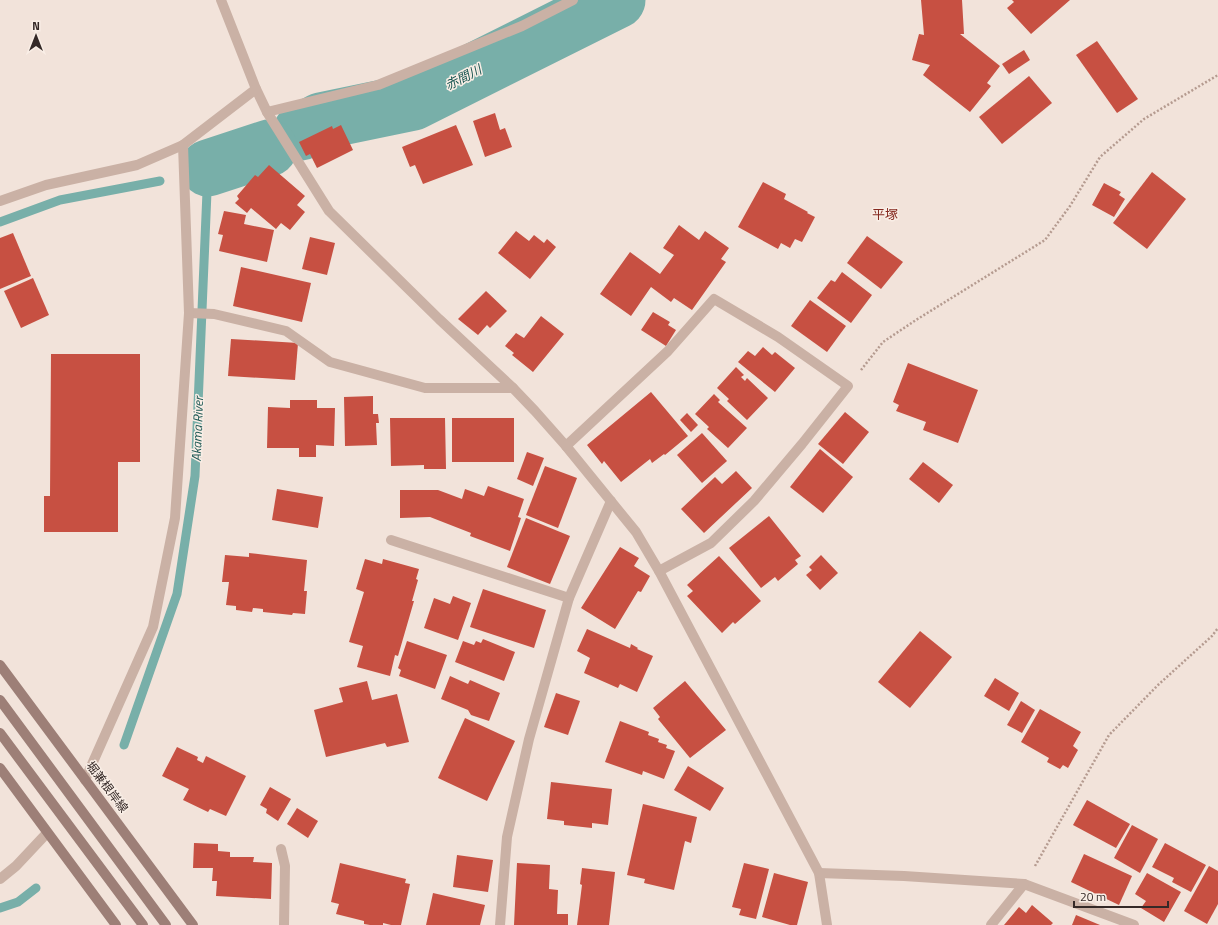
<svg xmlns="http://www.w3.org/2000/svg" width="1218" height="925" font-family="'Titillium Web','Noto Sans JP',sans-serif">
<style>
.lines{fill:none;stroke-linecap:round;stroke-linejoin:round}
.stream{stroke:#78afa9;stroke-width:9}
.river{stroke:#78afa9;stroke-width:57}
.building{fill:#c75042}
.path{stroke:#b59b90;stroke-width:2.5;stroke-dasharray:2 2;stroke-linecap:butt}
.lane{stroke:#cab1a5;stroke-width:10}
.street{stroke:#cab1a5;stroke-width:10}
.secondary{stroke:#9d7f77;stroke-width:10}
.labels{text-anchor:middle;stroke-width:3;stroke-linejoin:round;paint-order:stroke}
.street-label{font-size:12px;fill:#352927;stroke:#f9eee6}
.water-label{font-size:13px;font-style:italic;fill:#1c5753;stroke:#f9eee6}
.neighbourhood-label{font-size:13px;fill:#85291f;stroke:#f9eee6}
</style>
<rect width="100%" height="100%" fill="#f2e3da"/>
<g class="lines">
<g class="stream">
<polyline points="0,222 60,200 160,181"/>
<polyline points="124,745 177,594 195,476 208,168"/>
<polyline points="0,908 18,902 36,888"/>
</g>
<g class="river">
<polyline points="301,132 321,121 413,102 617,0"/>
<polyline points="208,168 269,148"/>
</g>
</g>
<g class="building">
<polygon points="921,0 962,0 964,34 960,34 1000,66 987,83 991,86 970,112 923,75 930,65 912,60 919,34 924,35"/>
<polygon points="1012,0 1070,0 1031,34 1007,8 1014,2"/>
<polygon points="1097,41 1138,99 1117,113 1076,55"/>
<polygon points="1024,50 1030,60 1009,74 1002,64"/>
<polygon points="1029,76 1052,103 1002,144 979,117"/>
<polygon points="495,113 500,130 505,128 512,147 485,157 473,121"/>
<polygon points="341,125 353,150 317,168 310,154 306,156 299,142 332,126 333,129"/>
<polygon points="456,125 473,165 423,184 415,165 410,167 402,147"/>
<polygon points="269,165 305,196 297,205 305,212 290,230 281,223 276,229 251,208 247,213 235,203 239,199 237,196 255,175 258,177"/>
<polygon points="1152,172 1186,199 1147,249 1113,223"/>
<polygon points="763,182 786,194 784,199 808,212 807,213 815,217 802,242 795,239 790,248 781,243 778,249 738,227"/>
<polygon points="1104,183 1121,192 1119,195 1125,199 1114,217 1092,205"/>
<polygon points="224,211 246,215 244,224 274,230 267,262 219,251 223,235 218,234"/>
<polygon points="679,225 699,240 705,231 729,248 721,259 726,262 692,310 674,298 671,302 651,287 631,316 600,294 630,252 660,274 674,255 663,248"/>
<polygon points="516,231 529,241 534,235 544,243 547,239 556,247 530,279 498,253"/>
<polygon points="13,233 31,276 0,289 0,238"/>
<polygon points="867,236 903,262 881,289 847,263"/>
<polygon points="310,237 335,243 327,275 302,269"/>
<polygon points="241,267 311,283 302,322 233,306"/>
<polygon points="842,272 872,295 851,323 817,298 831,280 835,282"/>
<polygon points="33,278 49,315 21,328 4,291"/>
<polygon points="486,291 507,311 490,328 487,325 478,335 458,319"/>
<polygon points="810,300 846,326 827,352 791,326"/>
<polygon points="653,312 670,322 668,325 676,330 666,346 641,330"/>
<polygon points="541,316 564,334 533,372 512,355 514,353 505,346 516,333 524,338"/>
<polygon points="231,339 298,343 295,380 228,376"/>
<polygon points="763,347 772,355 775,352 795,368 775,392 738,362 748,351 755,356"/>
<polygon points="51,354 140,354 140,462 118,462 118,532 44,532 44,496 50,496"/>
<polygon points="908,363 978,390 958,443 923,430 926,422 896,411 899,405 893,402"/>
<polygon points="736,367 744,375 741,377 745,381 747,378 768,398 747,420 727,401 729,399 717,388"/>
<polygon points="651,392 688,436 665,455 664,454 652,463 650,459 621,482 604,461 602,464 587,445"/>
<polygon points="714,394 720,400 718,402 747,428 728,448 707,429 709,427 695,414"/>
<polygon points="373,396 373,414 378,414 379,423 376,423 377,445 345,446 344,397"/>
<polygon points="290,400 317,400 317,408 335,408 334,446 316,445 316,457 299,457 299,448 267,448 268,407 290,408"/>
<polygon points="845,412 869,432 843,464 818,444"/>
<polygon points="687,413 698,425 691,432 680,420"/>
<polygon points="390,418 445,418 446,469 424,469 424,465 391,466"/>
<rect x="452" y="418" width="62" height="44"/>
<polygon points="702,433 727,461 702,483 677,455"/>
<polygon points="820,449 853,477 823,513 790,487"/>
<polygon points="527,452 544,458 533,486 517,479"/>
<polygon points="923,462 953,485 939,503 909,479"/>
<polygon points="545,466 577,478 558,528 526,515"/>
<polygon points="736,471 752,488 704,533 681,509 715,477 722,484"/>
<polygon points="488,486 524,499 518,517 521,518 510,551 470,536 471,533 430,517 400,518 400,490 438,490 462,499 465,489 484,496"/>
<polygon points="277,489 323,497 318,528 272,520"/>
<polygon points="769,516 801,556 795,560 798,564 778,581 775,577 761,588 729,548"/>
<polygon points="526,518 570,536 550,584 507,567"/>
<polygon points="620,547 639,558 634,566 650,576 641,592 638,591 615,629 581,608"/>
<polygon points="249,553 307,560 304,591 307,591 305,614 293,613 292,615 263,612 263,609 253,608 252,612 236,610 236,606 226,605 229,582 222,582 225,555 249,557"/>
<polygon points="821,555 838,573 820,590 806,575 812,570 809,567"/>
<polygon points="719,556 761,601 735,624 733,622 722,633 687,596 693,591 687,585"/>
<polygon points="365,559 382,564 383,559 419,569 416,579 418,580 412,601 414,601 398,656 395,655 390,676 357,667 363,646 349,642 364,592 356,589"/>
<polygon points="483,589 546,610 534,648 470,627"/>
<polygon points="453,596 471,603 458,640 424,628 434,598 450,604"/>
<polygon points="587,629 630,648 631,644 638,648 637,649 653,656 637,692 620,684 618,688 584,673 590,658 577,651"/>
<polygon points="920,631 952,657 910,708 878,682"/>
<polygon points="483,639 515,652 504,681 455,662 463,641 474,645 476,641 481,643"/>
<polygon points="407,641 447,655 435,689 399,676 401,670 398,668"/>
<polygon points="450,676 468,684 470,680 500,693 489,721 471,715 468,710 441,699"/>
<polygon points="995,678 1019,693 1009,711 984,696"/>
<polygon points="367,681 372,700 397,694 409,742 387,747 385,743 326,757 314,710 343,702 339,688"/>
<polygon points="685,681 726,730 690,758 658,719 660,717 653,708"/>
<polygon points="556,693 580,701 568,735 544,727"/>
<polygon points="1021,701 1035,710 1022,733 1007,725"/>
<polygon points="1040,709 1081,732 1073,746 1078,750 1068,768 1063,765 1060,769 1047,762 1049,758 1021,742"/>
<polygon points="465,718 515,741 487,801 438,778"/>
<polygon points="620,721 649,732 648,735 659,739 658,742 667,745 666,748 675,751 664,779 643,771 642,775 605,762"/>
<polygon points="177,747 198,757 197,760 203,763 206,756 246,776 226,816 210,809 208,812 183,800 189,789 162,776"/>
<polygon points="688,766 724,788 710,811 674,790"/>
<polygon points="551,782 612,789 608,825 592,823 592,828 564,825 564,821 547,819"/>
<polygon points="270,787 291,799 278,821 266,813 267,809 260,805"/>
<polygon points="1087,800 1130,824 1116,848 1073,825"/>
<polygon points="643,804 697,817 691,843 685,841 674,890 644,883 645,879 627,875"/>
<polygon points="297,808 318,821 308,838 287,824"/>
<polygon points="1132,825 1158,839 1140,873 1114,858"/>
<polygon points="194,843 218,844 218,851 230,852 230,857 254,857 253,862 272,863 271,899 216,896 217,881 212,881 213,868 193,868"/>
<polygon points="1165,843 1206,865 1191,892 1172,882 1174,878 1152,867"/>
<polygon points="1084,854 1132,876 1119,905 1071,882"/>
<polygon points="457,855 493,860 488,892 453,887"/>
<polygon points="340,863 406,879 405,883 410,884 401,925 391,925 383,923 383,925 370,925 364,924 364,921 336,914 339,904 331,902"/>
<polygon points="517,863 550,865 549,889 558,890 557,914 568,914 568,925 514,925"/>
<polygon points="744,863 769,869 756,919 739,915 741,909 732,907"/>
<polygon points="1209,866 1218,871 1218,904 1207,924 1184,911"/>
<polygon points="582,868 615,872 609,925 577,925 582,885 580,884"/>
<polygon points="774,873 808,882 797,925 790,925 762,917"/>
<polygon points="1147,873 1181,892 1164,922 1141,908 1146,901 1135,894"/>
<polygon points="433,893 485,905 480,925 426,925"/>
<polygon points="1032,905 1053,923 1051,925 1004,925 1019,907 1026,913"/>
<polygon points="1076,915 1100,925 1072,925"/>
</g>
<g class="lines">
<g class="path">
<polyline points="861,370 883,342 916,320 1045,240 1070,206 1100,157 1144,119 1218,75"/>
<polyline points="1035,866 1109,735 1158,685 1212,636 1218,628"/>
</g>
<g class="lane">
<polyline points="391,540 569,598"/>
<polyline points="281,849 285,866 284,925"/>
</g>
<g class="street">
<polyline points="221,0 256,89 267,112 329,211 439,319 513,388 535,411 566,446 636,532 659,571 819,873 827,925"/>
<polyline points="267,112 378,85 522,26 573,0"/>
<polyline points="0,201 46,185 137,165 183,145 256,89"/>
<polyline points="189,313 214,314 286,331 330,362 425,388 513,388"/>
<polyline points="566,446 668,351 714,299 778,337 848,386 802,444 754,501 711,543 659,571"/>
<polyline points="85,780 153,627 175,518 189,313 183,145"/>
<polyline points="819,873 904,876 1024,884 1134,925"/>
<polyline points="0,879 16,866 47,833"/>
<polyline points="500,925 507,837 529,739 569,598 611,501"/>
<polyline points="991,925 1024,884"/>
</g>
<g class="secondary">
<polyline points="0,665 193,925"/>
<polyline points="0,700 166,925"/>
<polyline points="0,733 143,925"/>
<polyline points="0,768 116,925"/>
</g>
</g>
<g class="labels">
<g class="street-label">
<text transform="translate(107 787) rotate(53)" y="4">堀兼根岸線</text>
</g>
<g class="water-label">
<text transform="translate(463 77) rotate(-27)" y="5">赤間川</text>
<text transform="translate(197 429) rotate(-88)" y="5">Akama River</text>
</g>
<g class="neighbourhood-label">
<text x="885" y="219">平塚</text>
</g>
</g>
<g transform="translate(36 36)" stroke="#f9eee6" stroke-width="3" paint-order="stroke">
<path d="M0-3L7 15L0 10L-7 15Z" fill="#352927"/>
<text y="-6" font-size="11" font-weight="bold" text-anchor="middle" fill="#352927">N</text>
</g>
<path d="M1074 901v6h94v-6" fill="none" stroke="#352927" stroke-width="2"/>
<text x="1080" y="901" font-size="12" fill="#352927" stroke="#f9eee6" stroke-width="3" paint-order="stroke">20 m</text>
</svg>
